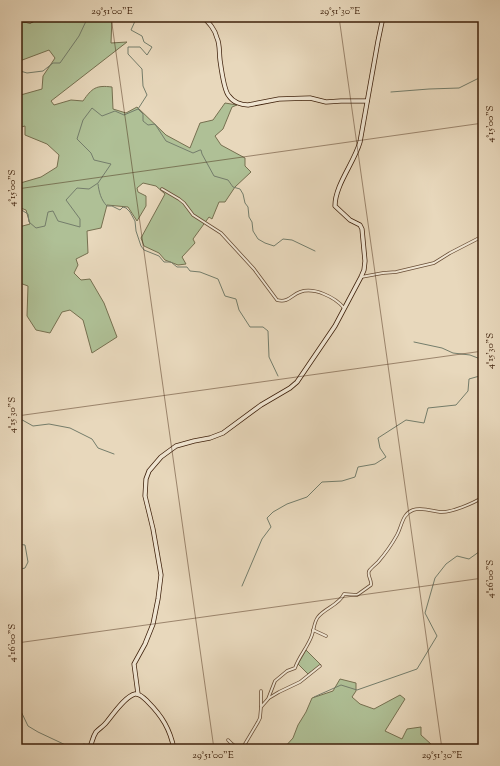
<svg xmlns="http://www.w3.org/2000/svg" width="500" height="766" font-family="'Sorts Mill Goudy',serif">
<style>
.green{fill:#afc096;stroke:#767050}
.lines{fill:none;stroke-linecap:round;stroke-linejoin:round}
.stream{stroke:#747d6b;stroke-width:1}
.street-casing{stroke:#684d36;stroke-width:3.5}
.secondary-casing{stroke:#3d1f0a;stroke-width:5}
.street{stroke:#f0e6d3;stroke-width:2}
.secondary{stroke:#f0e6d3;stroke-width:3.5}
.ticks{fill:none;stroke:#3d1f0a;stroke-width:1;stroke-opacity:0.45}
.neatline{fill:none;stroke:#3d1f0a;stroke-width:1.5}
.ticks-label{font-size:10px;text-anchor:middle;fill:#3d1f0a}
</style>
<rect width="100%" height="100%" fill="#e8d8bc"/>
<filter id="stains"><feTurbulence type="fractalNoise" baseFrequency=".005" numOctaves="4"/><feColorMatrix values="0 0 0 0 .2 0 0 0 0 .09 0 0 0 0 .02 0 0 0 .5 -.17"/></filter>
<radialGradient id="worn" r=".72"><stop offset=".6" stop-color="#630" stop-opacity="0"/><stop offset="1" stop-color="#630" stop-opacity=".3"/></radialGradient>
<g class="green">
<path d="M17 17H112L111 43 127 42 51 101 54 105 71 100 83 101C92 88 96 85 112 87L113 109 126 113 137 107 166 135 190 148 200 123 213 120 225 103 237 105 232 107 223 129 215 136 221 145 245 158V166L251 172 235 187 225 202H219L212 219 209 217 193 239 195 243 182 257 186 264 178 265 165 260 159 253 144 246 141 238 165 194 156 186 143 183 137 188 138 192 146 196V206L137 221 128 207 107 205 101 228 87 231 88 253 76 259 78 265 74 273 81 280 90 279 104 303 117 337 92 353 83 320 70 310 62 312 50 333 36 330 27 316 28 286 17 282V231L19 227 30 224 26 210 18 207 17 184 41 177 57 167 59 155 47 144 25 135V126L17 128V96L42 89 43 76 55 58 49 50 17 62Z"/>
<polygon points="306,650 321,665 308,674 298,664"/>
<polygon points="340,679 356,683 356,691 352,697 360,704 374,709 400,695 405,699 385,731 402,739 407,729 421,727 421,735 432,745 430,749 283,749 293,738 298,725 306,712 312,698 333,691"/>
</g>
<g class="lines">
<g class="stream">
<polyline points="17,70 27,73 43,71 53,63 60,63 79,36 88,17"/>
<polyline points="391,92 429,89 459,88 481,77 483,77"/>
<polyline points="138,109 143,114 143,121 148,125 155,124 166,141 193,153 200,150 201,150 202,154 214,176 228,180 233,187 240,189 243,194 245,203 248,207 249,217 252,222 253,231 258,239 265,243 274,246 283,239 292,240 315,251"/>
<path d="M98 184C99 192 101 200 107 206H112L120 210 123 207 126 208 130 212 135 221 136 231 141 246 144 250 159 256 164 262H171L177 267H187L190 271 200 272 218 279 225 296 236 299 239 310 250 327H263L268 331 269 357 278 376"/>
<polyline points="17,209 20,209 28,214 29,222 36,228 45,226 48,212 53,211 58,221 80,227 80,219 66,200 77,188 89,189 98,183 111,164 94,160 91,153 77,139 83,120 92,108 102,116 115,111 124,115 138,109 147,95 143,86 142,69 128,54 128,47 140,47 147,55 152,47 144,42 142,36 131,30 136,19 132,17"/>
<polyline points="414,342 442,348 453,353 470,355 483,360"/>
<polyline points="17,417 33,426 49,424 70,428 92,439 98,448 114,454"/>
<polyline points="17,544 25,545 28,562 25,568 17,570"/>
<polyline points="242,586 262,539 271,527 267,518 273,512 287,504 307,497 322,482 342,481 355,477 358,467 375,464 386,457 380,448 378,438 406,420 424,423 428,408 456,405 468,391 469,379 483,375"/>
<polyline points="17,607 17,610"/>
<polyline points="314,697 341,685 357,690 417,669 437,636 425,613 435,578 446,564 457,556 469,559 483,549"/>
<polyline points="17,703 28,726 38,732 72,748 84,744 89,746"/>
</g>
<g class="street-casing">
<g id="street">
<path d="M162 189 179 199 184 203 193 215 221 233 254 269 277 300C289 303 291 295 300 292 314 287 335 297 344 308"/>
<polyline points="361,277 383,273 396,272 434,263 450,253 483,236"/>
<polyline points="313,630 326,636"/>
<polyline points="269,698 279,692 300,682 320,666"/>
<polyline points="261,706 261,691"/>
<polyline points="228,740 232,744 239,749"/>
<path d="M242 749 258 722 260 718 261 707 268 699 275 681 287 671 295 668C299 656 308 647 312 635 314 629 314 622 318 617 325 608 339 605 344 594L357 595 371 585C372 580 367 576 369 571 371 568 375 565 378 562 385 554 392 544 397 535 402 526 402 514 413 510 422 507 432 511 440 512 451 513 474 503 483 497"/>
</g>
</g>
<g class="secondary-casing">
<g id="secondary">
<path d="M203 17C209 23 215 29 217 38 220 44 219 52 220 60 221 67 224 91 229 96 233 102 241 105 248 105L279 99 310 98 326 102 341 101H367"/>
<polyline points="17,19 30,21 39,17"/>
<path d="M138 694 134 664 145 644 153 624 158 599 161 575 153 529 145 496 146 479 149 471 161 457 176 446 194 441 210 438 223 433 261 405 290 388 297 382 335 326 361 277 364 270 365 261 362 229 360 225 350 220 335 206C335 185 354 163 360 142L378 41 383 17"/>
<path d="M89 749C92 744 92 738 96 732 99 729 102 727 105 724 112 716 125 696 135 694 140 693 145 699 148 702 162 716 170 729 174 749"/>
</g>
</g>
<use href="#street" class="street"/>
<use href="#secondary" class="secondary"/>
</g>
<path class="ticks" d="M111 17 214 749M339 17 442 749M17 189 483 123M17 416 483 351M17 643 483 578"/>
<rect width="500" height="766" fill="none" stroke="#e8d8bc" stroke-width="44"/>
<rect x="22" y="22" width="456" height="722" class="neatline"/>
<g class="ticks-label">
<text x="112" y="14">29°51'00"E</text>
<text x="340" y="14">29°51'30"E</text>
<text transform="translate(489 124) rotate(-90)" y="4">4°15'00"S</text>
<text transform="translate(11 188) rotate(-90)" y="4">4°15'00"S</text>
<text transform="translate(489 351) rotate(-90)" y="4">4°15'30"S</text>
<text transform="translate(11 415) rotate(-90)" y="4">4°15'30"S</text>
<text transform="translate(489 579) rotate(-90)" y="4">4°16'00"S</text>
<text transform="translate(11 643) rotate(-90)" y="4">4°16'00"S</text>
<text x="213" y="758">29°51'00"E</text>
<text x="442" y="758">29°51'30"E</text>
</g>
<rect width="100%" height="100%" filter="url(#stains)"/>
<rect width="100%" height="100%" fill="url(#worn)"/>
</svg>
